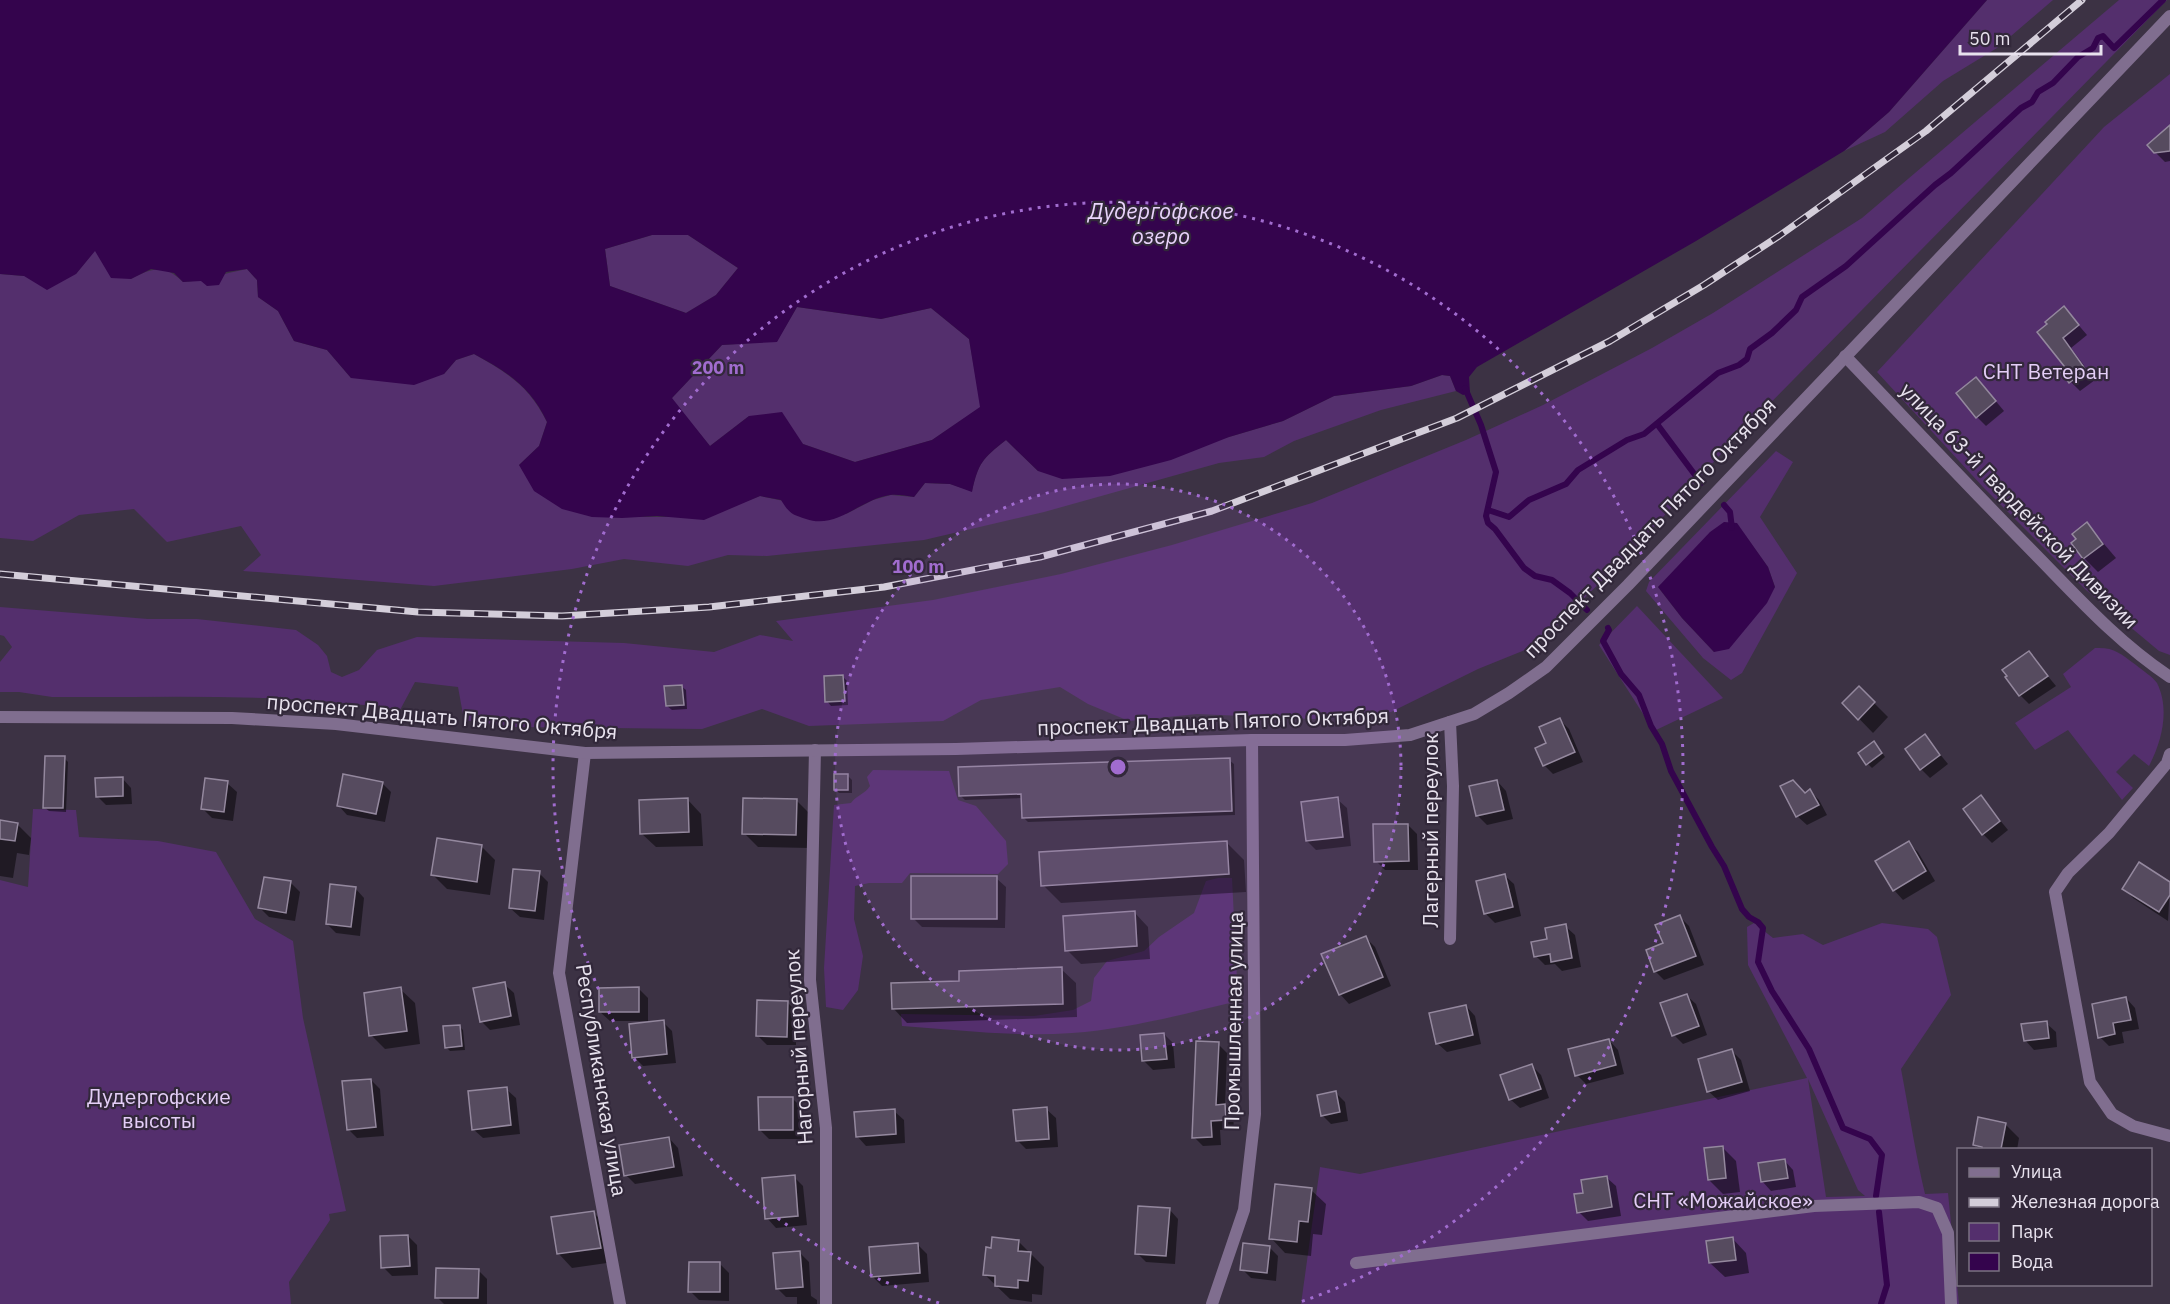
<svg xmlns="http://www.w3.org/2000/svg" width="2170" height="1304" font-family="'IBM Plex Sans',sans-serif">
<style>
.green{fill:#542f6d;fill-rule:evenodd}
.water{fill:#34044d;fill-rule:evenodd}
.shadow{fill:#0007}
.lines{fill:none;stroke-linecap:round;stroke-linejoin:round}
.stream{stroke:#34044d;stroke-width:6}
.building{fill:#564b5f;stroke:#94889e;stroke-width:1.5}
.minor{stroke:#806e8f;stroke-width:12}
.tertiary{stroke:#806e8f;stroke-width:12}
.rail-casing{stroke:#d4ceda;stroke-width:7}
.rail{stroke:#32283a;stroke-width:4.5;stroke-dasharray:14;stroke-linecap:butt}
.ring{fill:none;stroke:#a16ccf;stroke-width:3;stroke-dasharray:3 6}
.labels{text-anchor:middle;stroke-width:4.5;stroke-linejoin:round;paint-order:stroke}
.park-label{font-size:21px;fill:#e4cef7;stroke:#32283a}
.street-label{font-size:21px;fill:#e8e2ee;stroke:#32283a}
.water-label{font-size:22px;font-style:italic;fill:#e9d3fc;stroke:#32283a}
.centre{fill:#a16ccf;stroke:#32283a;stroke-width:3}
.ring-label{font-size:18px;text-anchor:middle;font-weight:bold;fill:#a16ccf;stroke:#32283a;stroke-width:4.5;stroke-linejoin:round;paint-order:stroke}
</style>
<rect width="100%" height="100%" fill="#3c3244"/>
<g class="green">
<polygon points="1987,0 2053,0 1997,48 1943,81 1885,132 1844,151 1889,112"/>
<path d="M2119 0H2167L1733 441 1626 557 1555 627 1525 650 1478 669 1391 712 1355 717 1312 719 1197 714 1129 721 1088 704 1060 687 981 700 943 721 809 726 762 709 702 729 516 727 464 720 458 687 415 682 400 710C285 692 168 698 52 697L19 692H0V662L12 647 4 636 0 635V607L148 619H197L296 630 318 645 327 656 331 672 342 677 359 670 377 650 417 637 624 643 714 652 760 635 793 641 776 621 933 600 1061 574 1172 545 1312 503 1466 440 1543 405 1652 348 1713 313 1862 218Z"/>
<polygon points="2170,74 2170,655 2159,651 2086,590 1983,487 1877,372 2104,127"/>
<polygon points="652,235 688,235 738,268 716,295 686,313 610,286 605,249"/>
<path d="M95 250 131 279C152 268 164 264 183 282 205 281 225 273 247 269L257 280 258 297 278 311 294 341 327 350 351 378 444 374 456 360 474 354C508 373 529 386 547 422L539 446 519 465 592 517H671L734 506 760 496 846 514 873 500 891 495 914 497 925 483 950 484 972 491C978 463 983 458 1006 440L1038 471 1229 437 1283 421 1334 396 1411 386 1442 375 1450 376 1456 391 1381 410 1294 441 1264 457 1219 463 1044 512 924 540 767 556 728 555 688 566 624 559 572 569 434 586 243 571 261 555 241 526 167 542 134 509 79 515 33 541 0 538V274L24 276 76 274Z"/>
<polygon points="797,307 881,319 931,308 969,339 981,407 932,440 855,462 803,444 749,416 710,446 671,399 722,345 777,341"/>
<path d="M1776 451 1793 462 1760 517 1797 573 1742 673 1731 680 1703 658 1646 591 1649 582ZM1736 523 1768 567 1775 587 1714 652 1682 618 1658 587Z"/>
<polygon points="1637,606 1723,698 1654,731 1599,645"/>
<path d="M2095 648C2114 647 2120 653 2136 665 2143 671 2152 676 2157 683 2170 709 2162 741 2149 766L2134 754 2116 772 2133 788 2122 800 2068 730 2035 750 2015 723 2071 687 2063 674Z"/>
<path d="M873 770 949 771 958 800 976 806 1006 841 1008 864 998 874 910 873 902 883H869L855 886 854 919 863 956 858 990 843 1010 826 1007 824 968 834 805 851 803C857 795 865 794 870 786L867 777Z"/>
<polygon points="33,809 76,810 79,837 158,841 216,852 255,919 293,941 303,1018 346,1211 329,1214 330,1220 289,1282 291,1304 0,1304 0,880 28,887"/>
<path d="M1218 878H1232L1238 1001C1184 1014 1128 1029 1072 1033 1015 1037 958 1030 902 1026L901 1014 1034 1016 1073 1010 1091 1001 1094 978 1107 961 1144 951 1159 937 1194 913 1206 881Z"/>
<path d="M1754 923 1773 938 1803 934 1823 945 1882 923 1928 929 1937 937 1951 995 1901 1069C1909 1110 1915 1152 1925 1194L1948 1193 1959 1304H1301L1320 1167 1360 1174 1807 1078 1748 965 1747 927ZM1808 1079 1858 1190 1865 1196 1826 1197Z"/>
</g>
<g class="water">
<path d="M0 0H1987L1889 112 1844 151 1696 241 1477 367 1469 377 1470 393 1463 395 1456 391 1450 376 1442 375 1411 386 1334 396 1283 421 1229 437 1171 460 1110 476 1062 479 1038 471 1006 440C983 458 978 463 972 492L950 484 925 483 914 497C906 496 898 494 890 495 861 499 836 530 806 519 791 514 790 514 781 500L760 496 704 520 657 516 622 518 592 517 562 509 534 491 519 465 539 446 547 422C530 386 507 372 474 354L456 360 444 374 414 385 351 378 327 350 294 341 278 311 258 297 257 280 247 269 226 272 219 285 207 286 201 281 183 282 174 273 151 269 131 279 111 278 95 251 76 274 47 290 24 276 0 274ZM652 235H688L738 268 716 295 686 313 610 286 605 249ZM797 307 881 319 931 308 969 339 980 407 932 440 855 462 803 444 782 412 749 416 710 446 672 398 722 345 777 342Z"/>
<polygon points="1724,522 1737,523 1768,567 1775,587 1767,603 1729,649 1714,652 1682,618 1658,587 1710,532"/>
</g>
<g class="shadow">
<polygon points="2170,135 2170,161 2165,162 2155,152"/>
<polygon points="2064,308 2087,335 2071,348 2095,380 2080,391 2071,382 2066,366 2039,333"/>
<polygon points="1985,388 2004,411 1986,426 1977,417"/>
<polygon points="2087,524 2116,558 2098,572 2084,558"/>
<polygon points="2029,653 2056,686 2029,704 2020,695"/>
<polygon points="843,677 847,681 848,705 831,706 827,701"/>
<polygon points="681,686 686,690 687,709 672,710 667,706"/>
<polygon points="1859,688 1888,717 1873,733 1844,703"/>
<polygon points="1560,720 1569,729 1583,762 1553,774 1544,765 1548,744"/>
<polygon points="1925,736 1948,764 1930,778 1921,769"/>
<polygon points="1878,747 1885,757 1872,768 1868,764"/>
<polygon points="64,758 68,762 66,812 49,811 44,807"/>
<polygon points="1229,760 1234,764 1235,815 1028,822 1023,817 1023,798 965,800 960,795"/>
<polygon points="848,776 852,780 852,793 839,793 835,789"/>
<polygon points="122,778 131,788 132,804 106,805 97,796"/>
<polygon points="1497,781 1506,791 1513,819 1487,825 1478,816 1471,787"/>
<polygon points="227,783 237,792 233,821 212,818 203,809"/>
<polygon points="382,783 391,792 385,822 347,815 338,805"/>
<polygon points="1810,791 1819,800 1827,815 1807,825 1797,816 1805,795"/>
<polygon points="1981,797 2008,830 1992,843 1983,834"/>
<polygon points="687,799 701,814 703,846 656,847 641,833"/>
<polygon points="1337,799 1347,808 1351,846 1316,850 1307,841"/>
<polygon points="796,800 810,814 809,848 758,847 744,833"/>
<polygon points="0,821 17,824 31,838 29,855 17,853 13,878 0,876"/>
<polygon points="1408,825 1417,834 1418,870 1385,870 1376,861"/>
<polygon points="1226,842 1244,860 1246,892 1061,903 1043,885"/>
<polygon points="1908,843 1918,852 1935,881 1903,900 1894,890 1877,862"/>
<polygon points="481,846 495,860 490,895 447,889 433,875"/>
<polygon points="539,873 548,882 544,920 520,917 510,908"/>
<polygon points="1504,875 1514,884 1521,916 1495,923 1486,914 1478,882"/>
<polygon points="996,878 1006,887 1005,928 922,927 913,918"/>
<polygon points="291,883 300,892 295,921 269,917 260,908"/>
<polygon points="2170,884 2168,921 2133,898 2124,888"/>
<polygon points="355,888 364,898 360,936 336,933 327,924"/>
<polygon points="1134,912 1148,927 1150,959 1081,964 1067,950"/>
<polygon points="1680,917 1689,926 1704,965 1664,980 1655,971 1664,944"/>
<polygon points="1565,926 1575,935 1581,967 1562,971 1555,964 1545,965 1536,956 1549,940"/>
<polygon points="1366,938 1375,947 1391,986 1349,1004 1340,994"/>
<polygon points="1061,969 1076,983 1077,1017 907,1023 893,1008"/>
<polygon points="504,984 514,993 520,1025 490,1030 481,1021"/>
<polygon points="400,989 415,1003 420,1044 385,1049 371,1035"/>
<polygon points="639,989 648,998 648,1021 610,1021 600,1012"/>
<polygon points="1686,995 1696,1004 1707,1035 1683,1044 1674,1035"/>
<polygon points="2126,998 2135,1008 2139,1029 2122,1032 2124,1043 2109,1046 2100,1037"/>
<polygon points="787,1002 796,1011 796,1045 767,1045 758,1036"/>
<polygon points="1466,1006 1475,1016 1481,1044 1447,1052 1437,1043"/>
<polygon points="663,1022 672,1031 676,1063 643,1066 634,1057"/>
<polygon points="2046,1023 2056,1032 2057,1047 2034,1050 2025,1040"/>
<polygon points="459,1026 463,1030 465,1050 450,1051 446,1047"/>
<polygon points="1164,1034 1173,1043 1175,1068 1153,1070 1143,1060"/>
<polygon points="1609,1040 1618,1050 1624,1074 1586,1084 1577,1075"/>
<polygon points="1218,1044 1227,1053 1225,1107 1233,1115 1234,1129 1220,1130 1221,1145 1203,1146 1194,1137"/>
<polygon points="1732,1051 1741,1060 1750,1091 1718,1100 1708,1091"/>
<polygon points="1532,1066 1541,1075 1549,1098 1520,1108 1510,1099"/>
<polygon points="371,1080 380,1089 384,1136 357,1138 348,1129"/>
<polygon points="506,1089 516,1098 520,1134 483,1138 473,1129"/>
<polygon points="1336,1093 1345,1102 1348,1121 1331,1124 1322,1115"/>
<polygon points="792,1098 801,1107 802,1139 769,1139 760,1130"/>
<polygon points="1046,1109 1056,1118 1058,1147 1026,1149 1017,1140"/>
<polygon points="894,1111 904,1120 905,1143 866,1146 857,1136"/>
<polygon points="2005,1124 2019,1138 2017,1150 1979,1150 1975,1145"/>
<polygon points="669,1138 678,1148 683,1176 635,1184 626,1175"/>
<polygon points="1722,1147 1736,1161 1740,1192 1723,1194 1709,1180"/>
<polygon points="1784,1160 1793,1170 1796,1187 1771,1191 1762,1181"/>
<polygon points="794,1177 803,1186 807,1225 776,1228 767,1218"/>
<polygon points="1606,1177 1616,1186 1621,1216 1588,1221 1579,1212 1585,1194"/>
<polygon points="1311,1190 1326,1204 1322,1235 1313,1234 1311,1256 1285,1253 1271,1238"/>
<polygon points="1169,1209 1178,1219 1175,1264 1146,1262 1137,1253"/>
<polygon points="594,1213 608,1227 614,1262 572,1268 558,1253"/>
<polygon points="408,1236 417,1245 418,1275 392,1276 383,1267"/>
<polygon points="1732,1238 1746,1253 1749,1273 1725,1277 1710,1263"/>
<polygon points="1018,1241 1044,1267 1042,1295 1032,1294 1032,1302 1010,1299 984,1274 993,1249"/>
<polygon points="917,1244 927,1254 929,1282 882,1286 873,1277"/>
<polygon points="1269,1247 1278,1256 1276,1281 1251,1278 1242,1269"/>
<polygon points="800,1253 809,1262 811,1296 817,1300 817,1304 797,1304 797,1297 786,1297 777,1288"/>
<polygon points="720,1264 729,1273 729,1301 699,1300 690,1291"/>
<polygon points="478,1270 487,1279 487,1304 444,1304 437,1297"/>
</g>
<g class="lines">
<g class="stream">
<polyline points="1465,388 1481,425 1496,472 1486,516 1488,523 1495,529 1524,568 1535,576 1552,580 1570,593 1587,610"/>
<polyline points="1657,424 1701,483"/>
<polyline points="1724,505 1730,512 1732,528"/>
<polyline points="1488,510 1509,517 1529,500 1566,484 1578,470 1627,440 1644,434 1718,373 1739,365 1747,359 1750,349 1772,333 1796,310 1802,297 1846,266 1935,185 1951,173 2021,108 2032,102 2038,92 2053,83 2078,57 2093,48 2098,38 2103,36 2114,48 2163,0"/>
<polyline points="1608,628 1609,630 1603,641 1621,674 1639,695 1651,726 1662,744 1671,771 1712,847 1724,866 1742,909 1749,917 1758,922 1763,928 1758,962 1772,991 1809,1049 1843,1128 1870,1139 1882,1155 1876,1196"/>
<polyline points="1879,1212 1887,1285 1881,1304"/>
</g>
</g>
<g class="building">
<polygon points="2170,125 2170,151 2154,153 2147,145"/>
<polygon points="2064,306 2079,325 2063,338 2086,370 2069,383 2059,370 2064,366 2037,332 2047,324 2045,322"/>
<polygon points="1976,377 1996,401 1976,418 1956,393"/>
<polygon points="2087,522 2103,544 2083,559 2071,543 2076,539 2072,534"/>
<polygon points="2029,651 2048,676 2019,696 2005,677 2007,676 2002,670"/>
<polygon points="843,675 845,701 825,702 824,676"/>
<polygon points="682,685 684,705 666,706 664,686"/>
<polygon points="1859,686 1875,702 1858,720 1842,703"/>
<polygon points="1560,718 1575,752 1543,766 1535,748 1546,743 1539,727"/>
<polygon points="1925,734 1940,755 1920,770 1905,749"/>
<polygon points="1874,741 1882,753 1866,765 1858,753"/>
<polygon points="45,756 65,756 63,808 43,808"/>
<polygon points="1230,758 1232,811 1022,818 1021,794 959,796 958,767"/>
<polygon points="343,774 383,782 376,814 337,806"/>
<rect x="834" y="774" width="14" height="16"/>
<polygon points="123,777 123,796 96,797 95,778"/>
<polygon points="205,778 228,781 224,812 201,809"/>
<polygon points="1497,780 1504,810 1476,816 1469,786"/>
<polygon points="1793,780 1805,793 1810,789 1819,805 1796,817 1780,786"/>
<polygon points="1981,795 2000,821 1982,835 1963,809"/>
<polygon points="1338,797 1343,837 1306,841 1301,802"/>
<polygon points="688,798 689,832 640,834 639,800"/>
<polygon points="743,798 797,799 796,835 742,834"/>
<polygon points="0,820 18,823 15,841 0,839"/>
<polygon points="1373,824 1408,824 1409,861 1374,862"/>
<polygon points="437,838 482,845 477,882 431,875"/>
<polygon points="1227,841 1229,874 1041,886 1039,852"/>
<polygon points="1909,841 1926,871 1893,891 1875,861"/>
<polygon points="2139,862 2170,882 2170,895 2159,912 2122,889"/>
<polygon points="513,869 540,871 535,911 509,908"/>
<polygon points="1505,874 1513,907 1484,914 1476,881"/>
<rect x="911" y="876" width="86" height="43"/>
<polygon points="264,877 291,881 286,913 258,908"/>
<polygon points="330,884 356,887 351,927 326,924"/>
<polygon points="1135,911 1137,946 1065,951 1063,916"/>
<polygon points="1680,915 1696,956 1654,972 1646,950 1663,943 1655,925"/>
<polygon points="1566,924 1572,958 1551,962 1550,954 1534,957 1531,942 1547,939 1545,928"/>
<polygon points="1366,936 1383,977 1339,995 1321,954"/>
<polygon points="1062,967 1063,1004 892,1009 891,983 959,981 959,971"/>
<polygon points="505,982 511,1016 480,1022 473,988"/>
<polygon points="401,987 407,1031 369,1036 364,993"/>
<polygon points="639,987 639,1012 599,1012 599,988"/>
<polygon points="1687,994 1699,1026 1672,1036 1660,1003"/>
<polygon points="2126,997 2131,1020 2113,1023 2115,1034 2098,1038 2092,1004"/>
<polygon points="757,1000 788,1001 787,1037 756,1036"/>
<polygon points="1466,1005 1473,1035 1436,1044 1429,1013"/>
<polygon points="664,1020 667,1054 632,1058 629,1024"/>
<polygon points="2047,1021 2049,1038 2024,1041 2021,1024"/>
<polygon points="460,1025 462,1046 445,1048 443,1026"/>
<polygon points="1164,1033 1167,1059 1142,1061 1140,1035"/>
<polygon points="1609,1039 1616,1065 1575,1076 1568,1049"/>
<polygon points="1196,1041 1219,1042 1216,1105 1225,1104 1226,1120 1211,1121 1212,1137 1192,1138"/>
<polygon points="1732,1049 1742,1082 1707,1092 1698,1059"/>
<polygon points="1532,1064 1541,1089 1509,1100 1500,1075"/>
<polygon points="371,1079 376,1127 347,1130 342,1081"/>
<polygon points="507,1087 511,1125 472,1130 468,1091"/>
<polygon points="1336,1091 1340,1112 1321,1116 1317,1095"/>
<polygon points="758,1097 793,1097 793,1130 759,1130"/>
<polygon points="1047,1107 1049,1139 1016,1141 1013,1110"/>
<polygon points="895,1109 896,1134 856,1137 854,1112"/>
<polygon points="1978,1117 2006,1123 2001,1149 1982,1149 1982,1147 1973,1145"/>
<polygon points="669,1137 674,1167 624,1176 619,1145"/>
<polygon points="1723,1146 1726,1178 1708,1180 1704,1148"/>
<polygon points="1785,1159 1788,1178 1761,1182 1758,1163"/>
<polygon points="795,1175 798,1216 765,1219 762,1178"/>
<polygon points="1607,1176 1612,1207 1577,1213 1574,1194 1583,1193 1581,1180"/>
<polygon points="1275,1184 1312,1188 1308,1222 1299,1221 1297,1242 1269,1239"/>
<polygon points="1138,1206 1170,1208 1166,1256 1135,1254"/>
<polygon points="594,1211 601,1248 557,1254 551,1217"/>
<polygon points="408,1235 410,1266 381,1268 380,1236"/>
<polygon points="992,1237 1019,1240 1018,1251 1031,1252 1028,1281 1018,1280 1018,1288 995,1286 995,1276 983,1275 986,1247 991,1248"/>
<polygon points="1733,1237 1736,1260 1709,1263 1706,1241"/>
<polygon points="918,1243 920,1273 871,1277 869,1247"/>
<polygon points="1243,1243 1270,1246 1267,1273 1240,1270"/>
<polygon points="800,1251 803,1287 776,1289 773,1253"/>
<polygon points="689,1262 720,1262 720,1292 688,1292"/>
<polygon points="436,1268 479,1269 478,1298 435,1298"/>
</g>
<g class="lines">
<g class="minor">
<path d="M1845 356C1909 423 1973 491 2038 557 2080 600 2120 644 2170 677"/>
<polyline points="1450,722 1453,786 1450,939"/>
<polyline points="815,750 810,980 826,1128 826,1304"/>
<polyline points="585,753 559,973 620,1304"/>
<polyline points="2170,754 2167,763 2109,833 2068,873 2055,892 2090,1082 2112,1114 2133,1126 2170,1136"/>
<polyline points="1356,1263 1814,1206 1919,1202 1937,1208 1948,1233 1951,1304"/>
</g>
<g class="tertiary">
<polyline points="0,717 232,718 336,724 585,753 956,749 1252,740 1345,740 1410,735 1474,714 1509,693 1546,667 1628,585 2170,16"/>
<polyline points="1212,1304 1244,1210 1255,1114 1252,740"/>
</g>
<g class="rail-casing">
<polyline id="rail" points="0,574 418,612 562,616 709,607 884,587 1040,557 1212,511 1457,418 1610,341 1704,285 1779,236 1926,131 2082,0"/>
</g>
<use href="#rail" class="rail"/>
</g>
<circle cx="1118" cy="767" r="283" fill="#a16ccf" fill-opacity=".12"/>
<g class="ring">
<circle cx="1118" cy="767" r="283"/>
<path d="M939 1303A565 565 0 1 1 1297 1303"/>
</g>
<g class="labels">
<g class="park-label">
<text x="2046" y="379">СНТ Ветеран</text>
<text x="159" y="1104">Дудергофские<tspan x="159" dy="24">высоты</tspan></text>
<text x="1723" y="1208">СНТ «Можайское»</text>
</g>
<g class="street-label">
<text transform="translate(2019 506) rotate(46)" y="7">улица 63-й Гвардейской Дивизии</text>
<text transform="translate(1650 528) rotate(-46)" y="7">проспект Двадцать Пятого Октября</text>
<text transform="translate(442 717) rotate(5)" y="7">проспект Двадцать Пятого Октября</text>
<text transform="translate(1213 722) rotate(-2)" y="7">проспект Двадцать Пятого Октября</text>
<text transform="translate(1431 830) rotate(-90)" y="7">Лагерный переулок</text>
<text transform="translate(1234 1021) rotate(-89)" y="7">Промышленная улица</text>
<text transform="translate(799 1047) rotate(-94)" y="7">Нагорный переулок</text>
<text transform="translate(601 1080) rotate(81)" y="7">Республиканская улица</text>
</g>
<g class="water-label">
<text x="1161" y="219">Дудергофское<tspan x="1161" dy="25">озеро</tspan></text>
</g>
</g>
<circle cx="1118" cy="767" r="9" class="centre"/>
<g class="ring-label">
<text x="718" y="374">200 m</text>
<text x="918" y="573">100 m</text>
</g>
<rect x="1957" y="1148" width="195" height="138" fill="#32283a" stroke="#7b7282" stroke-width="1.5"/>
<rect x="1969" y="1168" width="30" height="9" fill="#806e8f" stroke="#7b7282" stroke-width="1.5"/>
<text x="2011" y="1178" font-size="18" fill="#e8e2ee">Улица</text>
<rect x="1969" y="1198" width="30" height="9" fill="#d4ceda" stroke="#7b7282" stroke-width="1.5"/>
<text x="2011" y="1208" font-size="18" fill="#e8e2ee">Железная дорога</text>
<rect x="1969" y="1223" width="30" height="18" fill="#542f6d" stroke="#7b7282" stroke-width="1.5"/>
<text x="2011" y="1238" font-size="18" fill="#e8e2ee">Парк</text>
<rect x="1969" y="1253" width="30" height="18" fill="#34044d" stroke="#7b7282" stroke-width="1.5"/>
<text x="2011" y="1268" font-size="18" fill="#e8e2ee">Вода</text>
<path d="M1960 45v9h141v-9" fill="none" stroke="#e8e2ee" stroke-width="3"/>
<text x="1969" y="45" font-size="18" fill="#e8e2ee" stroke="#32283a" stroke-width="4.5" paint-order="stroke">50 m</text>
</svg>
